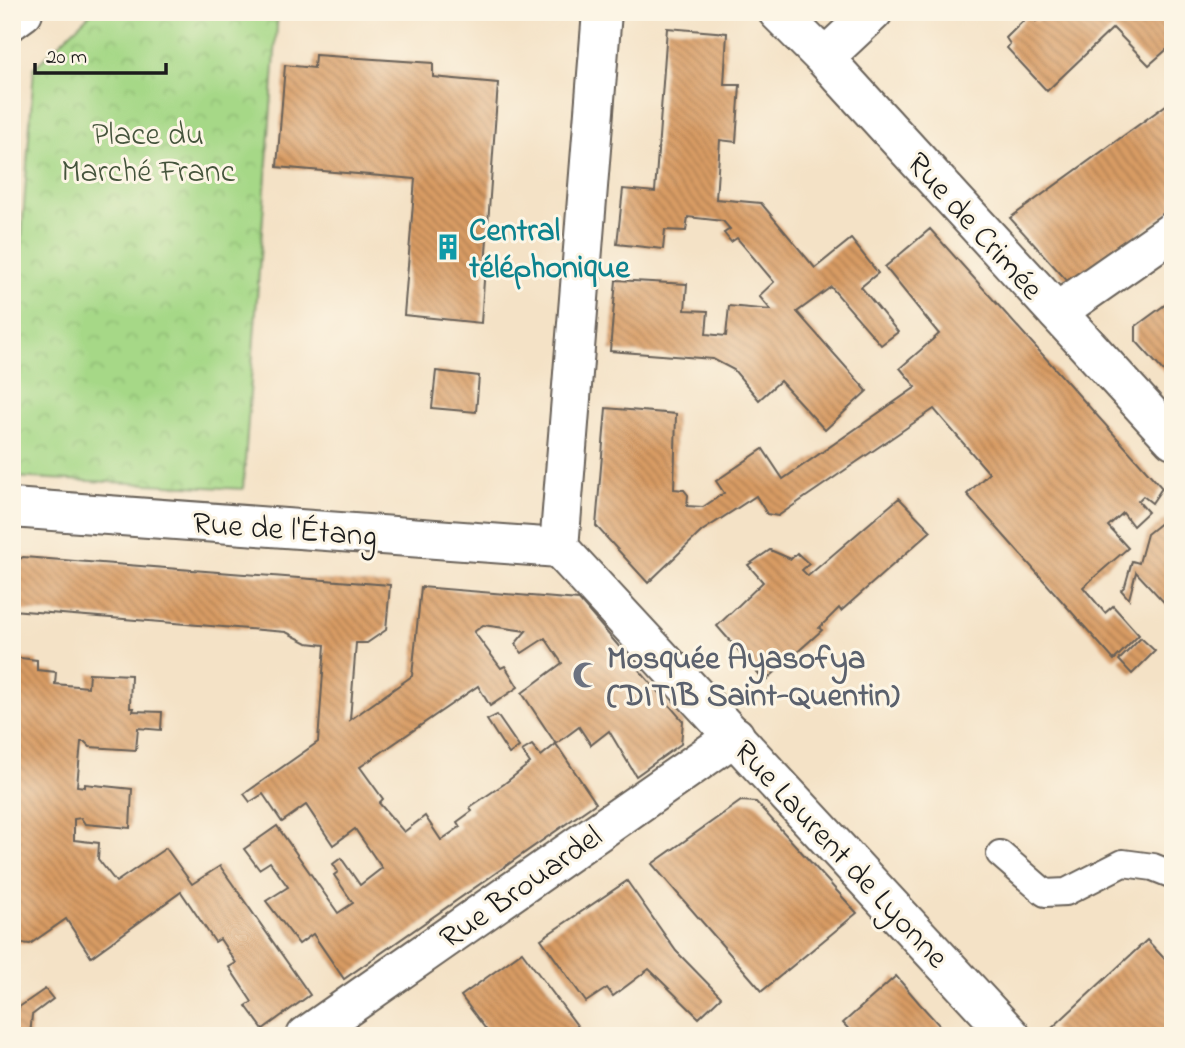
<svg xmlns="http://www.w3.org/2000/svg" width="1185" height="1048" font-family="'Indie Flower',sans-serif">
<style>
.park{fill:url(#park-crowns);stroke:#617a52;stroke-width:2}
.building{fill:url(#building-back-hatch)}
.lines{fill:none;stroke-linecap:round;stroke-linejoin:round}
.lane-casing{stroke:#686158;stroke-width:30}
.street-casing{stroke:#686158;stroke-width:42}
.lane{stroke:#fff;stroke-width:26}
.street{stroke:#fff;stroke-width:38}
.labels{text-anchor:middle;stroke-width:6;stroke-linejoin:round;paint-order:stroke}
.park-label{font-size:32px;fill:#45543c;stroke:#fcf5e5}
.street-label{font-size:32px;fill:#1c1c1c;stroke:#fcf5e5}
.culture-label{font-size:32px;font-weight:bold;fill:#0d838f;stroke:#fcf5e5;text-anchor:start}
.worship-label{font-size:32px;font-weight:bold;fill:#5b616d;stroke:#fcf5e5;text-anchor:start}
</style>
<defs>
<pattern id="park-crowns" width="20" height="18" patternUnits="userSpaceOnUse" patternTransform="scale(1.75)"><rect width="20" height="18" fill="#a6d887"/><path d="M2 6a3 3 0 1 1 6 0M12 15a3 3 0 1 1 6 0" fill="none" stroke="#8eb974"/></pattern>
<pattern id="building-back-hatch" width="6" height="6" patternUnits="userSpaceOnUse" patternTransform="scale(1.75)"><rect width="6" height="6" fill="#d89b63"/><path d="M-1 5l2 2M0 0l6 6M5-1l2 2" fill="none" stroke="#ae7e51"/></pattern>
</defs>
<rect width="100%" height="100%" fill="#fcf5e5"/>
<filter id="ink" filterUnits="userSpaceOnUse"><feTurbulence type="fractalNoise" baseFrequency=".0143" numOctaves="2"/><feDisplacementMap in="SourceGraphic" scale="14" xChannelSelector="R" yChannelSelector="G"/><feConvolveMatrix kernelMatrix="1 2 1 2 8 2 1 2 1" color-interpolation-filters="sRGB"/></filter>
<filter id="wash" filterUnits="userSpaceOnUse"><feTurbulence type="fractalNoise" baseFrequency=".00686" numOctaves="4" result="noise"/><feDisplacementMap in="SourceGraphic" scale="28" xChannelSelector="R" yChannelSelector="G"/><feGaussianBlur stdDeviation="1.57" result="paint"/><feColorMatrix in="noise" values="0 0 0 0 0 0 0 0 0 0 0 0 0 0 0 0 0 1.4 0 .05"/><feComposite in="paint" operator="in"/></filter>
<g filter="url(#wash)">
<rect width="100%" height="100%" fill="#f4e2c6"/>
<polygon class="park" points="92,12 278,12 243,489 12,477 12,373 34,68"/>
<g id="blocks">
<g class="building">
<polygon points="1046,12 1173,12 1173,44 1149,65 1113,28 1047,91 1007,48 1010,44 1006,38 1030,14 1036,21"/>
<polygon points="667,28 727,33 724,85 740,85 736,142 720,140 716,199 761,203 815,268 851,239 878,273 861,287 898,332 881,345 831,287 797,312 867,391 825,430 780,381 759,400 734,370 713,359 610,351 616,280 687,284 685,310 708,311 706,334 726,336 729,306 771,310 759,296 774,282 737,238 731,242 724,233 730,229 723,221 688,217 686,231 665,230 663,249 617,244 623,189 655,192"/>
<polygon points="315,55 433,63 433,77 498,83 481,323 404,315 415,179 277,167 285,65 314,68"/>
<polygon points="1173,100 1173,208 1070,284 1010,218"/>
<polygon points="930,229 1162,488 1152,503 1143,496 1138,501 1148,512 1133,526 1123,513 1108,526 1128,548 1083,587 1105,613 1113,606 1139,635 1114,660 967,494 989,473 934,409 778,516 767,514 756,496 702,531 648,583 596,526 606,408 676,414 674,489 684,490 688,495 687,506 703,507 724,493 716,481 763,449 783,479 916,387 900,368 939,334 885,267"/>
<polygon points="1173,299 1173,382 1136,341 1136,326"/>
<polygon points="436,371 479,376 476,412 432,408"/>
<polygon points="899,498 931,531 841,611 839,608 819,628 822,630 765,681 717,626 763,582 748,565 770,550 791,559 797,553 809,564 802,570 808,576"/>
<polygon points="1173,513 1173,612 1136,572 1129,599 1121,590 1125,586 1132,561 1139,563 1147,534"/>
<polygon points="23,557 390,585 386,630 367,643 356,643 350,720 412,676 421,587 579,600 683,721 681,744 636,776 609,731 591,745 579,727 556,744 522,693 562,663 545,638 522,653 515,644 526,631 483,625 474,632 501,668 505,666 518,687 490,706 478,686 360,767 383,799 379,803 404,832 425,816 441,840 460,827 457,822 472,811 470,807 504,784 530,763 522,751 532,745 541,756 556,744 596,803 344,979 313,934 299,944 266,901 288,887 270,862 259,869 244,849 277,826 338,913 353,903 334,875 338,872 333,864 341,858 360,885 382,868 355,829 333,845 306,805 282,822 263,794 250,802 244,794 318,742 325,645 307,643 286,632 12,610 12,564"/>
<polygon points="1141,638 1155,651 1132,674 1119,660"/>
<polygon points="12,657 37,660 37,670 56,672 55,684 88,687 89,673 131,675 130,708 134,708 133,711 162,712 161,730 138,728 136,750 90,747 85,742 81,742 77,786 85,787 85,784 132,789 130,828 85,824 81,818 74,819 74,840 99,843 98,859 116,882 166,848 192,884 220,866 310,995 263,1029 246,1006 252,1002 229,967 236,963 220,939 215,942 181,892 91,957 66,919 30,944 12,942"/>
<polygon points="497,715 519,747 509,754 487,720"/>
<polygon points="741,801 756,802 857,913 762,991 652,864"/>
<polygon points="627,881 676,951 721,997 699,1018 649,969 613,996 607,988 586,1002 541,939"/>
<polygon points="1147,940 1173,968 1173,1036 1059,1036 1052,1028"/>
<polygon points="522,952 585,1036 491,1036 461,996"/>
<polygon points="896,976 920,1004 949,1036 855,1036 843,1023"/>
<polygon points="45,989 53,999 32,1015 30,1036 12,1036 12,1012"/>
</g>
</g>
</g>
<g filter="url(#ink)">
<use href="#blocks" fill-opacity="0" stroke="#686158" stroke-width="2"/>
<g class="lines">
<g class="lane-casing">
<polyline id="lane" points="1000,854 1045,893 1066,892 1123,863 1153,867 1173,875"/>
</g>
<g class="street-casing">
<g id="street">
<polyline points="778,12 824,58 1173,439"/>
<polyline points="12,20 23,12"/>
<polyline points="824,58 873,12"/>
<polyline points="1057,312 1173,231"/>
<polyline points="12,508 559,548"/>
<polyline points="559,548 1011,1036"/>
<polyline points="559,548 602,12"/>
<polyline points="306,1036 735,736"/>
</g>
</g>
<use href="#lane" class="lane"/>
<use href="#street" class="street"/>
</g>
</g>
<defs>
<g id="building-bare" transform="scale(2.1)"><path d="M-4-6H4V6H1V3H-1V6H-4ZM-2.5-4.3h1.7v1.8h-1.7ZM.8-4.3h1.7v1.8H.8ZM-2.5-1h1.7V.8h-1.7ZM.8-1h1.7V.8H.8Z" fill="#0f9aa8" stroke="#fcf5e5" stroke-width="2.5" paint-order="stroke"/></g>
<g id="mosque-bare" transform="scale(2.1)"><path d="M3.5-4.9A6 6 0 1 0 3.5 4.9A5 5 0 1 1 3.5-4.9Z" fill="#6b7280" stroke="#fcf5e5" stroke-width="2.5" paint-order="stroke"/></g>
</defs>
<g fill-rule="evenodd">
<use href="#building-bare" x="448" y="247"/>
<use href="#mosque-bare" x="586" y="675"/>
</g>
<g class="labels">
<g class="park-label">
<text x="148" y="144">Place du<tspan x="148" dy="37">Marché Franc</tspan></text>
</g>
<g class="street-label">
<text transform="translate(976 225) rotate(48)" y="11">Rue de Crimée</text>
<text transform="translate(285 528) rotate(4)" y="11">Rue de l'Étang</text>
<text transform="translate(842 853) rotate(47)" y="11">Rue Laurent de Lyonne</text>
<text transform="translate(520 886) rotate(-35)" y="11">Rue Brouardel</text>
</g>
<g class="culture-label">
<text x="469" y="240">Central<tspan x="469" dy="37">téléphonique</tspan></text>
</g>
<g class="worship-label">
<text x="607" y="668">Mosquée Ayasofya<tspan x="607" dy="37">(DITIB Saint-Quentin)</tspan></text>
</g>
</g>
<rect width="1185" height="1048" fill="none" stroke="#fcf5e5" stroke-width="42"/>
<path d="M35 63v10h131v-10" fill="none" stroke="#1c1c1c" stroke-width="3.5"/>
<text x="46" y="63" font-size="21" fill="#1c1c1c" stroke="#fcf5e5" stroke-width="5" paint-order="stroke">20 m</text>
</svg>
